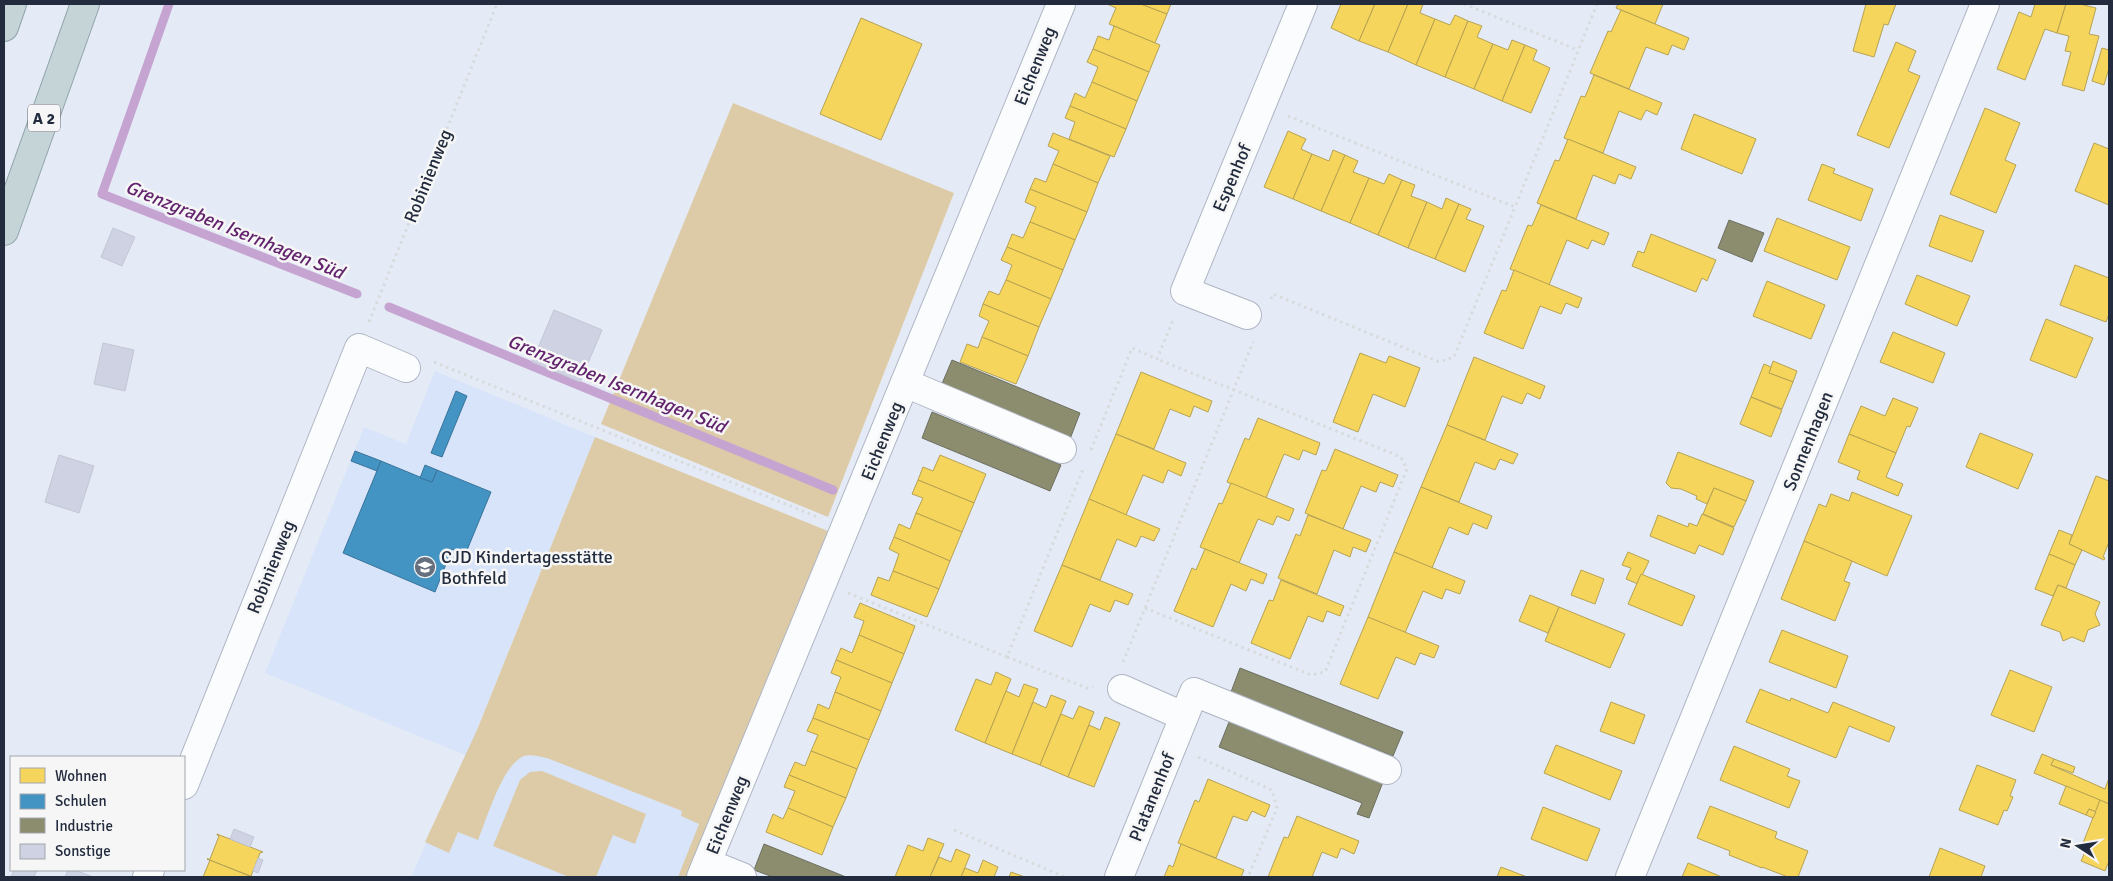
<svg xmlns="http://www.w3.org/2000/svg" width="2113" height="881" font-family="Signika,sans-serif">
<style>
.built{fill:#d7e4fa}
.green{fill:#ddcba8}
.homes{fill:#f6d55c;stroke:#b6a253}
.schools{fill:#4393c3;stroke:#39749b}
.industry{fill:#8c8c6e;stroke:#6c6f60}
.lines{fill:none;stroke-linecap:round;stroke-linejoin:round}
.stream{stroke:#c6a4d1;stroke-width:9}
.building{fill:#ced2e2;stroke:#c3c6d4}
.minor-casing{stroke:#aeb6c3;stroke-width:30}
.highway-casing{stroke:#91a4ab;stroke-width:30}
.path{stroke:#d8dadd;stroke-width:3;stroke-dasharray:2.5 4;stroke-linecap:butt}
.minor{stroke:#fbfcfe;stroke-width:28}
.highway{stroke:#c5d4d7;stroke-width:28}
.labels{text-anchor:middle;stroke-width:5;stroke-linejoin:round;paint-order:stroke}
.shield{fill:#f6f6f6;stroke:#626975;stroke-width:1}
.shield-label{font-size:16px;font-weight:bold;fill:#222c3e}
.street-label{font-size:18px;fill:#222c3e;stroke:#f6f6f6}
.poi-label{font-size:18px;fill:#222c3e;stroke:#f6f6f6;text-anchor:start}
.water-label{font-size:19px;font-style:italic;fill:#62236d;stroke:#f6f6f6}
</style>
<rect width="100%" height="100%" fill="#e5ebf6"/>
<polygon class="built" points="435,371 595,437 477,729 709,822 687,877 411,877 465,755 265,673 364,427 406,444"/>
<g class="green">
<polygon points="733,103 954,193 828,517 601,424"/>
<path d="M595 437 828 531 687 877H678L699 824 681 816 682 811 547 758C540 757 531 754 524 756 502 765 487 819 478 840L458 832 449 853 425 842 477 730Z"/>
<polygon points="542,771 646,814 635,844 613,835 596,877 569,877 493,846 520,780 530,772"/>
</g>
<g class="homes">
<polygon points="1107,4 1141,4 1167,14 1155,43 1109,24 1116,8"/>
<polygon points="1141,4 1171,4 1167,14"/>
<polygon points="1341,4 1375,4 1359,41 1331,28"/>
<polygon points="1375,4 1408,4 1388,52 1359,41"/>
<polygon points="1408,4 1423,4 1420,13 1435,19 1416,65 1388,52"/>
<polygon points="1618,4 1663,4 1655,24 1616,8"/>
<polygon points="1866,4 1896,4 1888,25 1884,24 1874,57 1853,51"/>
<polygon points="2035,4 2066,4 2057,33 2045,29 2025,80 1997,69 2019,12 2031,17"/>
<polygon points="2066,4 2080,4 2096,8 2089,34 2099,36 2084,91 2062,85 2071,52 2065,51 2069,36 2057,33"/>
<polygon points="1621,10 1689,38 1684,50 1672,45 1668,55 1646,47 1629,89 1590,73 1608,31 1611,32"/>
<polygon points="1455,15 1468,21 1445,77 1416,65 1435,19 1450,25"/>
<polygon points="861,18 922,44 881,140 820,114"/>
<polygon points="1468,21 1482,26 1477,37 1493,44 1474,89 1445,77"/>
<polygon points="1114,26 1160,45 1149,72 1093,49 1098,36 1109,40"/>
<polygon points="1512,40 1525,45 1502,101 1474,89 1493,44 1508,50"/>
<polygon points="1896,42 1916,51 1908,71 1920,76 1889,148 1857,135"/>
<polygon points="1525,45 1537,50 1533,60 1550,68 1531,113 1502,101"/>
<polygon points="2102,48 2109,50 2109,68 2104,85 2092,81"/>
<polygon points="1093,49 1149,72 1137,101 1092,82 1098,67 1087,62"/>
<polygon points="1594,75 1662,103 1657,115 1646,110 1641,120 1619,111 1603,153 1564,138 1581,96 1585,97"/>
<polygon points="1092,82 1137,101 1126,129 1070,106 1075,93 1085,98"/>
<polygon points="1070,106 1126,129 1114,157 1069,139 1075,122 1065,118"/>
<polygon points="1985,108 2020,123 2005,160 2016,165 1996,213 1950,194"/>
<polygon points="1694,114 1756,139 1742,174 1681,149"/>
<polygon points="1288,131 1306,139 1301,149 1312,154 1293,199 1264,187"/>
<polygon points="1053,133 1110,156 1098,183 1053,164 1059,151 1048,146"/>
<polygon points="1568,139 1636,167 1631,179 1619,174 1615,184 1593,175 1576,219 1537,203 1555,160 1559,161"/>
<polygon points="2094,143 2109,149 2109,205 2075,191"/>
<polygon points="1333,150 1345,155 1321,211 1293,199 1312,154 1329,161"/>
<polygon points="1345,155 1358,161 1353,172 1369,178 1350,223 1321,211"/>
<polygon points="1053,164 1098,183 1087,212 1030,189 1035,178 1046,182"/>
<polygon points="1822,164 1835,169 1833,173 1873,189 1861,221 1808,200"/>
<polygon points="1389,174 1402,180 1378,235 1350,223 1369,178 1384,184"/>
<polygon points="1402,180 1415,185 1411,196 1427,202 1408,248 1378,235"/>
<polygon points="1030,189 1087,212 1075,240 1030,222 1036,207 1025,202"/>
<polygon points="1446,198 1459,204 1435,259 1408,248 1427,202 1442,209"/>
<polygon points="1459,204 1471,209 1466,219 1484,226 1465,272 1435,259"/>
<polygon points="1541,205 1609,233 1604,245 1592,240 1588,249 1567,240 1549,285 1510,269 1528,225 1532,226"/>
<polygon points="1940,215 1984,231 1972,262 1929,246"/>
<polygon points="1777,218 1850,247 1837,280 1764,251"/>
<polygon points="1030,222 1075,240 1063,270 1007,247 1012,234 1023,238"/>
<polygon points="1651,234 1716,260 1707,281 1702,278 1696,292 1632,266 1638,251 1644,253"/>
<polygon points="1007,247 1063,270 1051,299 1006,280 1012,265 1001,260"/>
<polygon points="2075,265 2109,278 2109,314 2106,322 2060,305"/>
<polygon points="1514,270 1582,298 1578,308 1566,303 1561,314 1540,306 1523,349 1484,333 1502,290 1506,291"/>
<polygon points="1917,275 1970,296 1957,326 1905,304"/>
<polygon points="1006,280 1051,299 1039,327 983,304 989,291 999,295"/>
<polygon points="1767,281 1825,305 1811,339 1753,316"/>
<polygon points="983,304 1039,327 1028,356 982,337 989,321 979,316"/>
<polygon points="2046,319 2093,338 2076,378 2030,360"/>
<polygon points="1893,332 1945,353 1933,383 1880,362"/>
<polygon points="982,337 1028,356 1016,384 960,362 967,344 978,348"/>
<polygon points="1360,353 1386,363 1389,356 1420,368 1405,407 1373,394 1358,432 1333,422"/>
<polygon points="1474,357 1545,386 1540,399 1527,393 1522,404 1502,396 1485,440 1447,425"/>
<polygon points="1773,361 1797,371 1793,382 1769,373"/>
<polygon points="1764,364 1771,367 1769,373 1793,382 1782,409 1751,397"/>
<polygon points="1141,372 1212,401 1208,412 1194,406 1190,417 1170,409 1154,449 1116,434"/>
<polygon points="1751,397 1782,410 1771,437 1740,424"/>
<polygon points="1893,398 1918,408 1910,427 1907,426 1896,453 1849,434 1861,406 1885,416"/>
<polygon points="1258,418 1320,443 1316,455 1303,450 1299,460 1284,454 1266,498 1227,482 1245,438 1249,440"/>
<polygon points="1447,425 1518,454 1513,464 1500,459 1495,470 1475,462 1459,502 1421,487"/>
<polygon points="1980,433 2033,454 2018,489 1966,467"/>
<polygon points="1116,434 1186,463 1181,476 1168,470 1163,483 1143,475 1126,515 1089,499"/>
<polygon points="1849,434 1896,453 1886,477 1903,484 1898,496 1857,479 1860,471 1838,462"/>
<polygon points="1335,449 1398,475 1393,487 1380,482 1376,492 1361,486 1343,529 1305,513 1322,470 1326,471"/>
<polygon points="1678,452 1754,481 1746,501 1714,488 1707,504 1696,499 1697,496 1681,489 1671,488 1666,483"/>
<polygon points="940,455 986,474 974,503 918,480 923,467 933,471"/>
<polygon points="2096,476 2109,481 2109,542 2103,557 2105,558 2104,560 2069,544"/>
<polygon points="918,480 974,503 962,532 916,513 923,498 912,494"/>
<polygon points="1231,483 1294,509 1289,521 1277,516 1273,525 1258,519 1239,563 1200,547 1219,503 1222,504"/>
<polygon points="1421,487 1492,516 1487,529 1473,523 1468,535 1449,527 1432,568 1394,552"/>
<polygon points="1714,488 1746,501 1734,527 1703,514"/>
<polygon points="1852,492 1912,516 1887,576 1804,541 1819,504 1826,507 1831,494 1849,501"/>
<polygon points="1089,499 1160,529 1154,541 1141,536 1136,547 1117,539 1100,580 1062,565"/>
<polygon points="916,513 962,532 950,561 894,537 899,524 910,529"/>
<polygon points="1702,514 1734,528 1723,555 1699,545 1695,554 1650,536 1658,515 1688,527 1689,523 1697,526"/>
<polygon points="1308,515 1371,540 1366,552 1353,547 1350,557 1334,550 1317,594 1278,578 1296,534 1300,536"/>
<polygon points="2059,530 2072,535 2069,544 2082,550 2075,565 2049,554"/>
<polygon points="894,537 950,561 939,589 893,571 899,554 889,549"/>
<polygon points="1804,541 1852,561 1844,581 1850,583 1835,621 1781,599"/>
<polygon points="1205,549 1267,574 1263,584 1251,579 1246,591 1231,584 1213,627 1174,611 1192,568 1196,570"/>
<polygon points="1394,552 1465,581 1460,594 1446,589 1442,599 1423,591 1405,633 1368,617"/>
<polygon points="1628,552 1649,561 1638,584 1626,579 1631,568 1622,565"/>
<polygon points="2049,554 2075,565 2066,588 2058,585 2053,596 2035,589"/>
<polygon points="1062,565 1133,594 1128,605 1115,600 1110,612 1090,604 1072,647 1034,631"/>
<polygon points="1581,570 1604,579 1595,604 1571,595"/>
<polygon points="893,571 939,589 927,617 871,595 878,577 889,581"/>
<polygon points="1641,574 1695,596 1682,626 1628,604"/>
<polygon points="1281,580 1344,606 1340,616 1327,611 1323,622 1308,616 1290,659 1251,643 1269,600 1273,601"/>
<polygon points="2058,585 2100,602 2095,614 2100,625 2088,630 2084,642 2072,637 2063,641 2060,632 2041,625"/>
<polygon points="1530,595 1559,607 1548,633 1519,621"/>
<polygon points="860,603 915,626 904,654 859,635 864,621 854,617"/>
<polygon points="1559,607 1625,634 1610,668 1545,641"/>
<polygon points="1368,617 1439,646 1434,658 1420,653 1415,665 1396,657 1378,699 1340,684"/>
<polygon points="1782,630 1848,656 1836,688 1769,662"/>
<polygon points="859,635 904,654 892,683 836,660 841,648 852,653"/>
<polygon points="836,660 892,683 881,711 835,692 841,677 831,673"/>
<polygon points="2010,670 2052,687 2034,732 1991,715"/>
<polygon points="996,672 1011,679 985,743 955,730 976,679 991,685"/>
<polygon points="1024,684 1038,689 1012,754 985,743 1006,691 1019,697"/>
<polygon points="1760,689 1790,701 1791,698 1828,713 1833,702 1895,727 1889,742 1849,726 1836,758 1746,722"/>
<polygon points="835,692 881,711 869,740 813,718 818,704 829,709"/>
<polygon points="1051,695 1066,701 1040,765 1012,754 1033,702 1046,708"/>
<polygon points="1611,702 1645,715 1634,744 1600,731"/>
<polygon points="1079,706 1094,712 1068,777 1040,765 1061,714 1073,719"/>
<polygon points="1105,717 1120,723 1094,787 1068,777 1089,725 1100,730"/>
<polygon points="813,718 869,740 857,769 811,751 818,735 807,731"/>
<polygon points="1556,745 1622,771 1610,800 1544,773"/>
<polygon points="1734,746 1790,769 1787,776 1800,781 1789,808 1720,780"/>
<polygon points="811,751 857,769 846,798 789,775 795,762 805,766"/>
<polygon points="2042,754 2054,759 2051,765 2105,789 2109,778 2109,804 2034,773"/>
<polygon points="2054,759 2075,767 2073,773 2051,765"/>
<polygon points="1977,765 2016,780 2010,796 2013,797 2007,811 2004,810 1998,825 1959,810"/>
<polygon points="789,775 846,798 833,827 788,808 795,791 784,787"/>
<polygon points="1208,779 1270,805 1265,817 1252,811 1247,821 1233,816 1216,858 1178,843 1195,800 1199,802"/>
<polygon points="2066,786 2100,800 2096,812 2089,809 2086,815 2059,804"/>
<polygon points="2100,800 2109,804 2109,861 2105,871 2081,861 2086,850 2081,848"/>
<polygon points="1710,806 1777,832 1775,838 1808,851 1798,877 1788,877 1762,867 1762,868 1729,855 1730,851 1697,838"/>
<polygon points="1543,807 1600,829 1587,861 1531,839"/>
<polygon points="788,808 833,827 822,855 766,832 773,814 783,819"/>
<polygon points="2089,809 2096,812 2093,818 2086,815"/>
<polygon points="1297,816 1359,841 1354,854 1341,848 1337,858 1322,852 1312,877 1268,877 1284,837 1288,838"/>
<polygon points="217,834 263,852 260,853 251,876 253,877 207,859 210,859 219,836 217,835"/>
<polygon points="928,838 944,844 930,877 895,877 908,845 923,851"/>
<polygon points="1181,844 1244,870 1241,877 1164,877 1169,865 1173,867"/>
<polygon points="1940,848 1985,866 1981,877 1929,877"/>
<polygon points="956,849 970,855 961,877 930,877 939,857 951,862"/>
<polygon points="207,859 252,877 203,877 210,860"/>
<polygon points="983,860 998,867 994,877 961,877 965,868 978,873"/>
<polygon points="1688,863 1722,877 1682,877"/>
<polygon points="1501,867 1527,877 1497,877"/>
<polygon points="1011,872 1025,877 1009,877"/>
</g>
<g class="schools">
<polygon points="456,391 467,396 442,457 431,453"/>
<polygon points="355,451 381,461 377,471 351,461"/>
<polygon points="381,461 432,482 437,470 491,492 465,555 452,549 435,592 343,553"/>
<polygon points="425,465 437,470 432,482 420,478"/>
</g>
<g class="industry">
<polygon points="1729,220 1764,233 1752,262 1718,248"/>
<polygon points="952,360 1080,413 1070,439 941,386"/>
<polygon points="932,412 1061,465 1050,491 922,438"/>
<polygon points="1240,668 1403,732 1393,756 1231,692"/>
<polygon points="1229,722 1383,782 1369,818 1357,814 1362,803 1219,747"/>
<polygon points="764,844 846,877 773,877 754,870"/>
</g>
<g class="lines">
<g class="stream">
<polyline points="169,4 102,194 357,294"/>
<polyline points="389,307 833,490"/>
</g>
</g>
<g class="building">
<polygon points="113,228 135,237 122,266 101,257"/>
<polygon points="554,310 602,330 580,382 532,362"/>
<polygon points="103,343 134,350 125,391 94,384"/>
<polygon points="59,455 94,466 79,513 45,502"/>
<polygon points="234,829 254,837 250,847 230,839"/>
<polygon points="258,858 263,860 258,873 253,871"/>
<polygon points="14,870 37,870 34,877 11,877"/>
<polygon points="68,870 75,870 93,877 65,877"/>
</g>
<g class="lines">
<g class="minor-casing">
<g id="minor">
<polyline points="1247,315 1185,291 1303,4"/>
<polyline points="905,383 1062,449"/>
<polyline points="1122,689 1183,716"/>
<polyline points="184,785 359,348 406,368"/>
<polyline points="707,863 742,877"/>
<polyline points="147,877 150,870"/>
<polyline points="701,877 1061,4"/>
<polyline points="1119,877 1194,692 1387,770"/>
<polyline points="1630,877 1985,4"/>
</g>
</g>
<g class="highway-casing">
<g id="highway">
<polyline points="4,27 12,4"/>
<polyline points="4,231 85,4"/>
</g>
</g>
<g class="path">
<polyline points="1464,4 1578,50"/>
<polyline points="1288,116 1515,207 1597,4"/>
<polyline points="1271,299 1273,294 1439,362 1454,357 1515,207"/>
<polyline points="369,322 497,4"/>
<polyline points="434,362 820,518"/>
<polyline points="1091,450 1132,348 1157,359 1174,318"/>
<polyline points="848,593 1007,657 1083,469"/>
<polyline points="1145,608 1311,675 1325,672 1407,469 1401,457 1157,359"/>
<polyline points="1007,657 1087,688 1093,687"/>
<polyline points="1123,662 1253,342"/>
<polyline points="1198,757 1272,790 1277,808 1248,877"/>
<polyline points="954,830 1065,877"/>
</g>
<use href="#minor" class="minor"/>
<use href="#highway" class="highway"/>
</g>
<defs>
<g id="school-disc" transform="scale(1.125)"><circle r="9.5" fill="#666f7e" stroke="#f6f6f6"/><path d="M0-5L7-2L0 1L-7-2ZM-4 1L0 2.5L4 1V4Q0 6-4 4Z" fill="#fff"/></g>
</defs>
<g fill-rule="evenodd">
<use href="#school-disc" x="425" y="567"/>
</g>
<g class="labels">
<rect class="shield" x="28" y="104.5" width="32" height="27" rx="4"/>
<g class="shield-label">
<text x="44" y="124">A 2</text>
</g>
<g class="street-label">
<text transform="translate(1035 66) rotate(-68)" y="6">Eichenweg</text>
<text transform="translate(428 176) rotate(-68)" y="6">Robinienweg</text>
<text transform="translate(1232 178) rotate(-67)" y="6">Espenhof</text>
<text transform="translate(882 441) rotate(-68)" y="6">Eichenweg</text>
<text transform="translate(1808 441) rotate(-68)" y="6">Sonnenhagen</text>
<text transform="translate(271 567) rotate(-68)" y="6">Robinienweg</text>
<text transform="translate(1152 797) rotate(-68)" y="6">Platanenhof</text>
<text transform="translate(727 815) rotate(-68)" y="6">Eichenweg</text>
</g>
<g class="poi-label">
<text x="441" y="563">CJD Kindertagesstätte<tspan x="441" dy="21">Bothfeld</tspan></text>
</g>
<g class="water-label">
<text transform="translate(235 229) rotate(22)" y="7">Grenzgraben Isernhagen Süd</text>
<text transform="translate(617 383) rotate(22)" y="7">Grenzgraben Isernhagen Süd</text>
</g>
</g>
<rect width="2113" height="881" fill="none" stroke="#222c3e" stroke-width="10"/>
<rect x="10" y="756" width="175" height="115" fill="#f6f6f6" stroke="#a1a5ac"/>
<rect x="20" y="768" width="25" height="15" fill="#f6d55c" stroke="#a1a5ac"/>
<text x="55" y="781" font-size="15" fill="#222c3e">Wohnen</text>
<rect x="20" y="794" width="25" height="15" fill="#4393c3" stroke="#a1a5ac"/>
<text x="55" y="806" font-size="15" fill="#222c3e">Schulen</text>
<rect x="20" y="818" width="25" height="15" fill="#8c8c6e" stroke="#a1a5ac"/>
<text x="55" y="831" font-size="15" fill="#222c3e">Industrie</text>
<rect x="20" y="844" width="25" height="15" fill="#ced2e2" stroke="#a1a5ac"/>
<text x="55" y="856" font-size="15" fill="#222c3e">Sonstige</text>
<g transform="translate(2078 846) rotate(282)" stroke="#f6f6f6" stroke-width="4" paint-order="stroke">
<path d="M0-4L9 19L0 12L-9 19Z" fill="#222c3e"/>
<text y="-8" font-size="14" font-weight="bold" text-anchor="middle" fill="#222c3e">N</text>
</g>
</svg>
